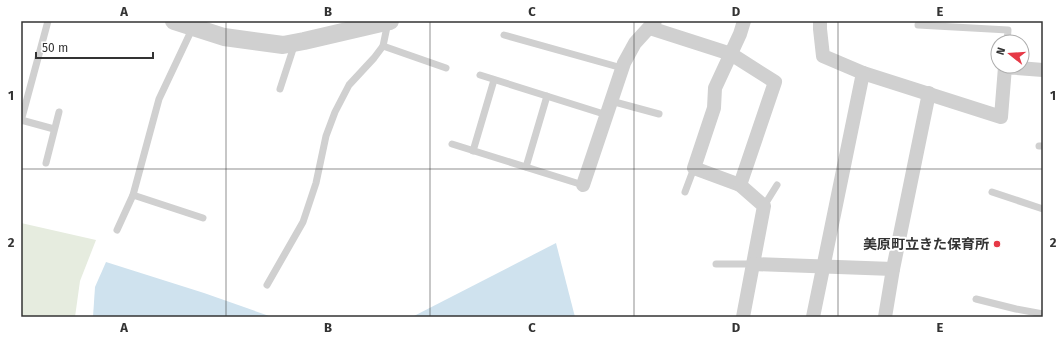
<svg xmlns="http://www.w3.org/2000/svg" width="1064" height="338" font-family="'Fira Sans','Noto Sans JP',sans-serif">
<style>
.green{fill:#e6ecdf}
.water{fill:#cfe2ee}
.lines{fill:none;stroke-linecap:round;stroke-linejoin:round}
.service{stroke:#d0d0d0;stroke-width:7}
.minor{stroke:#d0d0d0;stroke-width:14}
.tertiary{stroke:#d0d0d0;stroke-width:18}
.grid{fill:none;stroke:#333;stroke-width:1;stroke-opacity:0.55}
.poi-dot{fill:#e63946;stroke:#fff;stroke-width:1.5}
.labels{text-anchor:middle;stroke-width:4;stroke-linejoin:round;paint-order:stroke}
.poi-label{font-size:14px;font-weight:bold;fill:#333;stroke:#fff;text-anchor:end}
.neatline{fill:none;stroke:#333;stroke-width:1.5}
.grid-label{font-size:13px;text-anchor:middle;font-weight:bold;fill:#333}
</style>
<rect width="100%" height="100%" fill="#fff"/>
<polygon class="green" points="21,223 96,240 80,281 75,317 21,317"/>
<g class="water">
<polygon points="556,243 575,317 412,317"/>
<polygon points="106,262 204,293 272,317 93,317 95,287"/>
</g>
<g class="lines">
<g class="service">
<polyline points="918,25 1008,30 1007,42"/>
<polyline points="504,35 622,68"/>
<polyline points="383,46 446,68"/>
<polyline points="480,75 607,115"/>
<polyline points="280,89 295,43"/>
<polyline points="611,101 659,114"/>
<polyline points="21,120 54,129"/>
<polyline points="21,121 48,21"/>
<polyline points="452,144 583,185"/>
<polyline points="1039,146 1043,146"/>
<polyline points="473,151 494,80"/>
<polyline points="46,163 59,112"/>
<polyline points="526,167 547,96"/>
<polyline points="685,192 694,168"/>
<polyline points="992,192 1043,209"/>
<polyline points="133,195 203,218"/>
<polyline points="764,206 777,185"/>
<polyline points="117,230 133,195 159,99 193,27"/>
<polyline points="716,264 753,264"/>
<polyline points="267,285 303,222 316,183 326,136 335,112 349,85 374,58 383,46 388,22"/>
<polyline points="976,299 1016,309 1043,314"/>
</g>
<g class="minor">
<polyline points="650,28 731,54 775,82 740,185 694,168 714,108 715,88 740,34 744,21"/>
<polyline points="863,73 1001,117 1005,67 1043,70"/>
<polyline points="583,185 624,63 635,43 655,21"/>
<polyline points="740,185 764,206 743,317"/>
<polyline points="753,264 893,269"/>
<polyline points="813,317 863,73 823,56 820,29 820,21"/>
<polyline points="885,317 893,269 929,93"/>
</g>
<polyline class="tertiary" points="174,21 224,37 283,45 304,41 390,21"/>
</g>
<path class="grid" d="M226 21V317M430 21V317M634 21V317M838 21V317M21 169H1043"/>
<circle class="poi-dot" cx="997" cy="244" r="4"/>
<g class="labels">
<g class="poi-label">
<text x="989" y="249">美原町立きた保育所</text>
</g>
</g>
<rect width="1064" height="338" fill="none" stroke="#ffffff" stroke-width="44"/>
<g transform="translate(1010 54) rotate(287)"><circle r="19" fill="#ffffff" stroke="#adadad"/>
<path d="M0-3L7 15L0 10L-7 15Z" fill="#e63946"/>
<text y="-6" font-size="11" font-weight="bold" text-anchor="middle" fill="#333333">N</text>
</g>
<path d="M36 52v6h117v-6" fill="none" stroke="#333333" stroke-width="2"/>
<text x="42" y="52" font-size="12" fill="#333333" stroke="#ffffff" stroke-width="3" paint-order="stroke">50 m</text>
<rect x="22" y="22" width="1020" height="294" class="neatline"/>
<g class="grid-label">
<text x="124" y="16">A</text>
<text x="328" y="16">B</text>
<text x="532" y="16">C</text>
<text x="736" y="16">D</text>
<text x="940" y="16">E</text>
<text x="11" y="100">1</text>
<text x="1053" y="100">1</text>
<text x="11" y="247">2</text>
<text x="1053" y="247">2</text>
<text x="124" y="332">A</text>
<text x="328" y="332">B</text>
<text x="532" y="332">C</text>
<text x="736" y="332">D</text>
<text x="940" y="332">E</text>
</g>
</svg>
